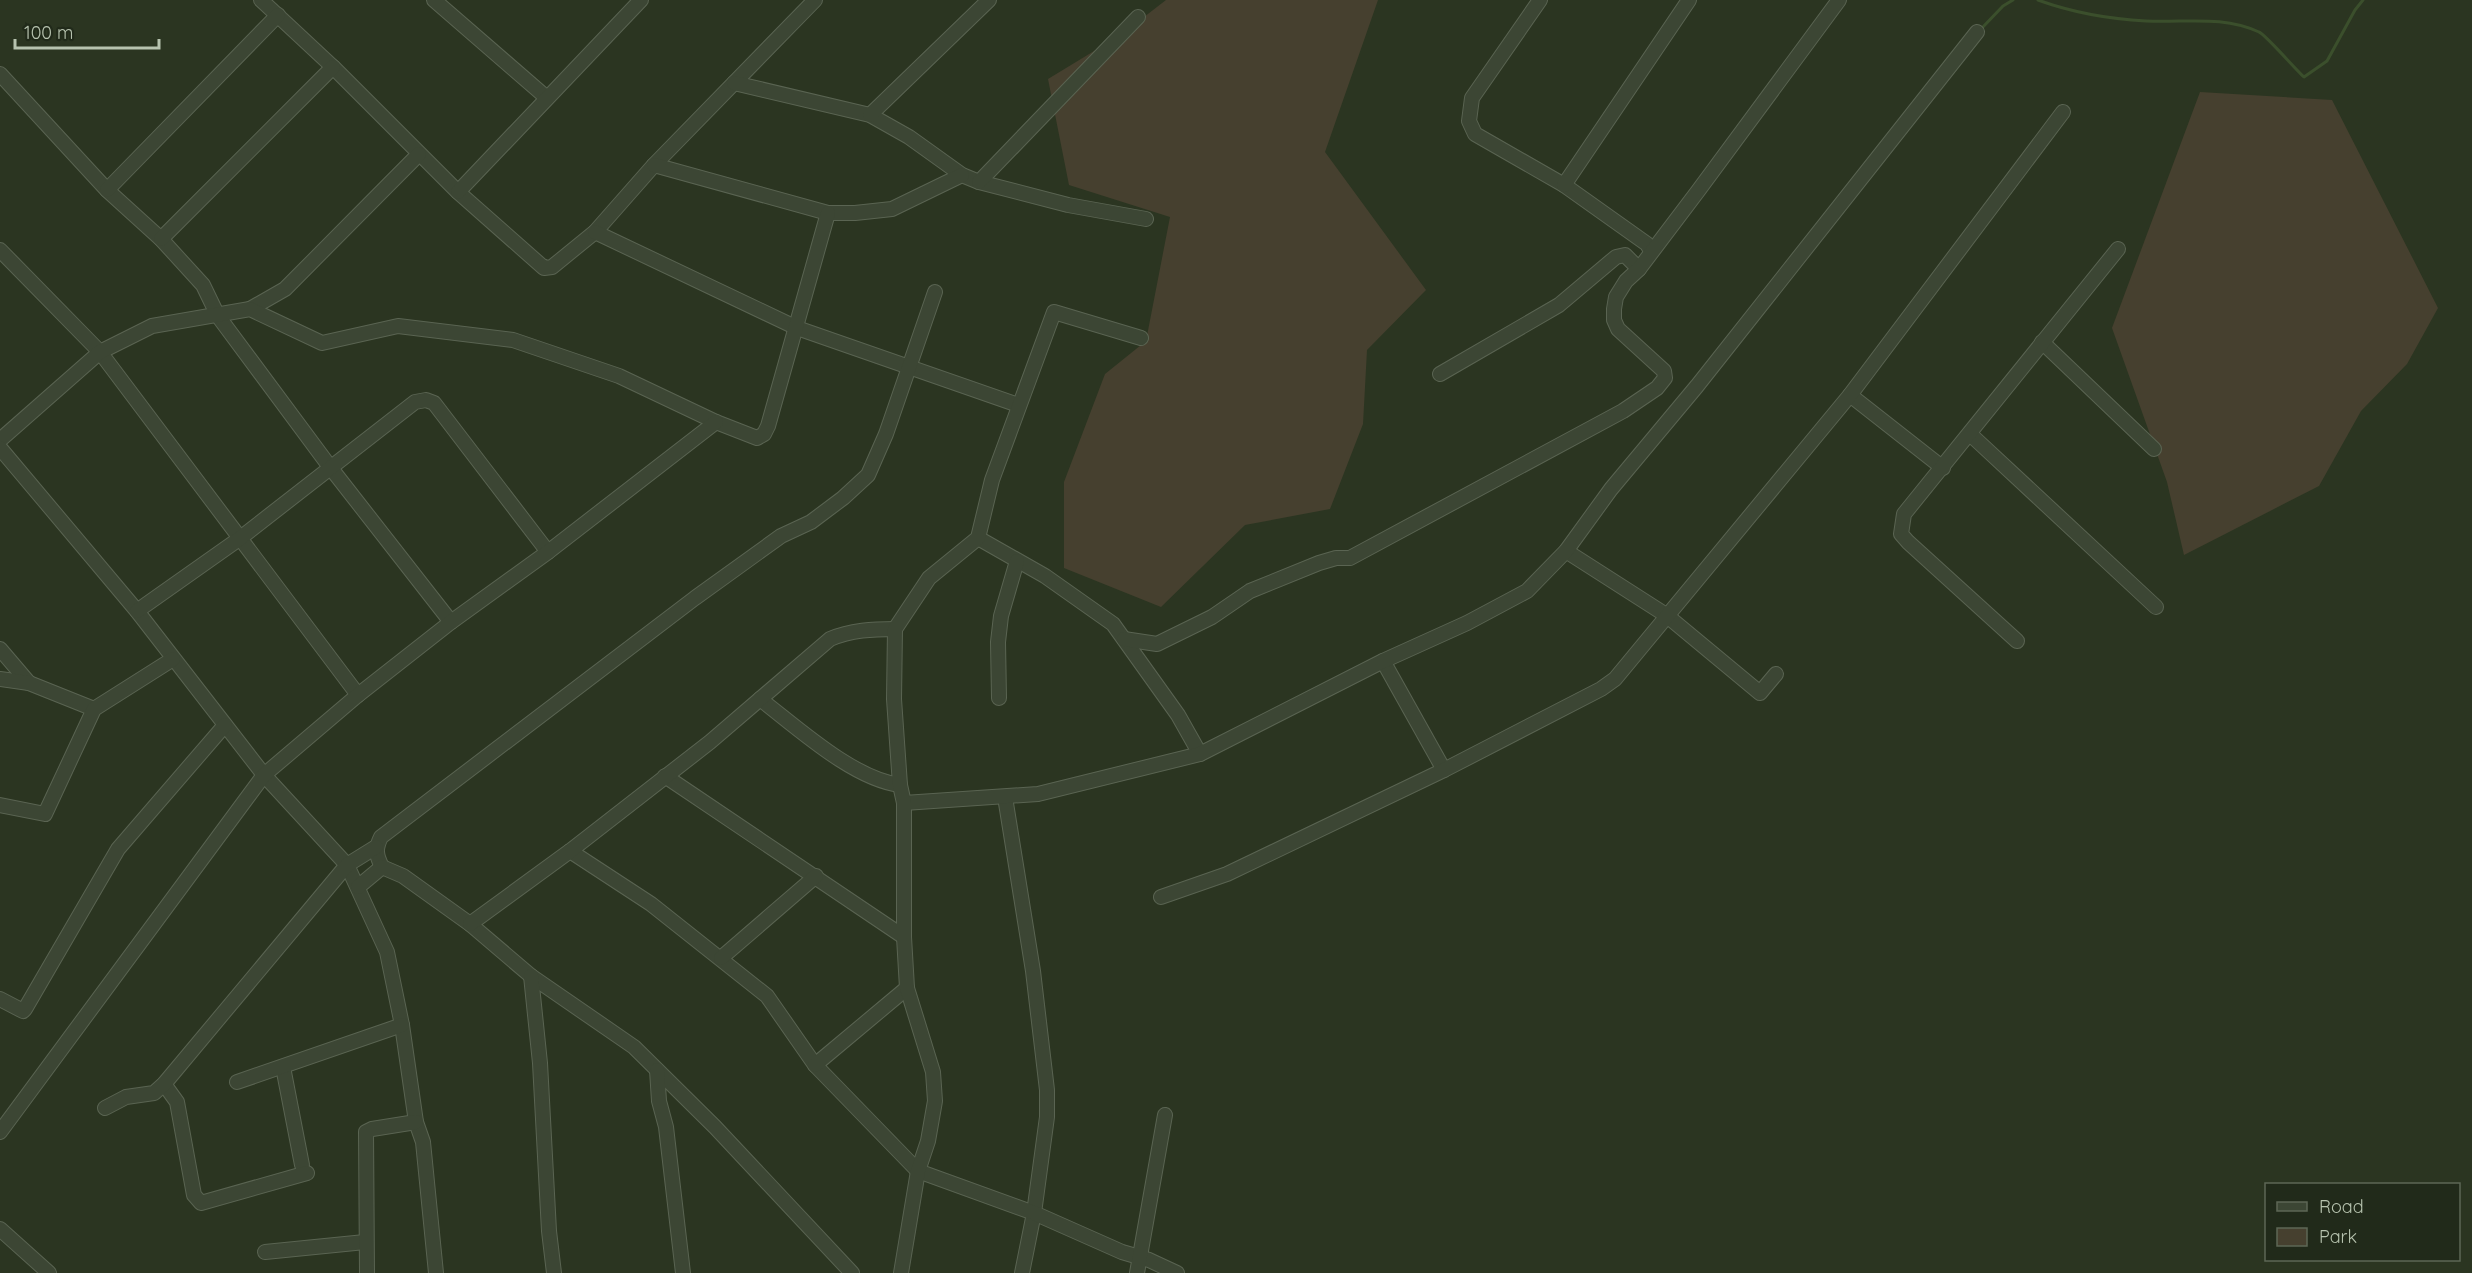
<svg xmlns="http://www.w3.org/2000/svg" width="2472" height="1273" font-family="Quicksand,sans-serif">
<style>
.green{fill:#46402f}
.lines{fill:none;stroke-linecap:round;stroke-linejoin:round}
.stream{stroke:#3b4f2c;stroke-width:3}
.minor-casing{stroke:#5a6452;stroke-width:16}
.minor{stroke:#3c4634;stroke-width:14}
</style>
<rect width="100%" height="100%" fill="#2b3521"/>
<g class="green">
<polygon points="1166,0 1378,0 1325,152 1426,290 1367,350 1363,424 1330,509 1245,525 1161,607 1064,568 1064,482 1105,374 1146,341 1170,217 1069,185 1048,79 1122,34"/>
<polygon points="2200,92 2332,100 2438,308 2407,364 2361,411 2319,486 2184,555 2167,482 2112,328"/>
</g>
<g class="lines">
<g class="stream">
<path d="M2038 0C2071 12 2110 19 2146 21 2185 23 2222 15 2259 32 2265 34 2295 69 2304 77L2327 61 2355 10 2363 0"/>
<polyline points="1981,29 2003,6 2013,0"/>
</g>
<g class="minor-casing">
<g id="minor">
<polyline points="261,0 333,67 458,192 544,268 552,267 595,232 654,165 815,0"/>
<polyline points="434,0 547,98"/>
<polyline points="1540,0 1472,98 1469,121 1475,134 1564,185 1647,244 1651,251"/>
<polyline points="0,74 107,190 161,239 203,285 218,316 330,467 451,622"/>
<polyline points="734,83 870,115 909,137 962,175 979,182 1068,205 1146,219"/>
<polyline points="870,115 989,0"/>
<polyline points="654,165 828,213 855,213 892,209 962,175"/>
<polyline points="979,182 1138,17"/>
<polyline points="1564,185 1689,0"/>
<polyline points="107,190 278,15"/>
<polyline points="458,192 641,0"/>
<polyline points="595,232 797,328 1018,405"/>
<polyline points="161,239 333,67"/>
<polyline points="0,250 100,352 358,695"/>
<polyline points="250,309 285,289 419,154"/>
<polyline points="2042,342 2154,449"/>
<polyline points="1440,374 1559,305 1616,257 1625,255 1639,269"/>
<polyline points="1850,395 1943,468"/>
<polyline points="1970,434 2156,607"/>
<polyline points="0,440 100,352 152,326 250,309 322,343 398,326 513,340 619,376 716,422 757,438 764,434 768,426 828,213"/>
<polyline points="0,448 137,611 264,775 347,865 387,952 402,1025 416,1122 423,1142 436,1273"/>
<polyline points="978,538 1045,576 1113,624 1178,715 1200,754"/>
<polyline points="1566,551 1666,615 1760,693 1776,674"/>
<polyline points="137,611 239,539 415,402 426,400 434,403 548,552"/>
<polyline points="1124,639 1157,644 1212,617 1250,591 1319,563 1336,558 1350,558 1623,411 1657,388 1665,378 1664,371 1618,329 1614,320 1614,309 1616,297 1626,281 1639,269 1698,191 1839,0"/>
<polyline points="2017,641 1908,542 1901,534 1904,514 2118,249"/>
<polyline points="0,649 29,683"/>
<polyline points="1383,661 1444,770"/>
<polyline points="0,679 29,683 94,709"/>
<polyline points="999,698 998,642 1001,616 1017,561"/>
<path d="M760 699C798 728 853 779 900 785"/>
<polyline points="665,776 904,937"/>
<polyline points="1005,797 1033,971 1047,1090 1047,1117 1034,1213 1022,1273"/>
<polyline points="904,803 1038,794 1200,754 1383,661 1467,623 1527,591 1566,551 1611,489 1697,386 1977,32"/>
<polyline points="0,805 45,814 94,709 173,659"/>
<polyline points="570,851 651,904 767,996 815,1065 918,1171 1034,1213 1122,1252 1149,1260 1177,1273"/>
<path d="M382 867C376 855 375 849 381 837L695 598 781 536 811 522 843 498 868 475 886 434 935 292"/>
<polyline points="358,887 382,867 403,876 470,924 531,976 634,1047 715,1127 852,1273"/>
<polyline points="1161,897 1227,874 1444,770 1601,689 1615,679 1850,395 2063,112"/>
<path d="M470 924 570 851 710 742 830 639C851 630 873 629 895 629"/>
<polyline points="721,958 816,876"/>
<polyline points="531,976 540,1063 549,1231 554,1273"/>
<polyline points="0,999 23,1011 25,1009 118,849 225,725"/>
<polyline points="815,1065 907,988"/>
<polyline points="283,1067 302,1165"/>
<polyline points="657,1070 659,1101 666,1127 683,1273"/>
<polyline points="237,1082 402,1025"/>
<polyline points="164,1084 177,1102 194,1195 201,1203 307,1173"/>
<polyline points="105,1108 126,1097 154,1093 164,1084 347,865 376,847"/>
<polyline points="0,1132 264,775 358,695 451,622 548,552 716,422"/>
<polyline points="0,1229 49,1273"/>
<polyline points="265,1252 365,1242"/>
<polyline points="367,1273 366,1132 372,1129 416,1122"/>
<polyline points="901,1273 918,1171 928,1141 935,1101 933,1072 907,988 904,937 904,803 900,785 894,699 895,629 929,578 978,538 992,480 1054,312 1141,338"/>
<polyline points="1137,1273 1165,1115"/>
</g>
</g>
<use href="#minor" class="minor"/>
</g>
<rect x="2265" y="1183" width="195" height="78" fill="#212a1a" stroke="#5d6756" stroke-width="1.5"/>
<rect x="2277" y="1202" width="30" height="9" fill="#3c4634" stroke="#5d6756" stroke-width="1.5"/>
<text x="2319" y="1213" font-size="18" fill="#b7c3af">Road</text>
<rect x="2277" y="1228" width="30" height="18" fill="#46402f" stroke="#5d6756" stroke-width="1.5"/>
<text x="2319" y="1243" font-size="18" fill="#b7c3af">Park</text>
<path d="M15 39v9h144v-9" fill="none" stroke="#b7c3af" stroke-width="3"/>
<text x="24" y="39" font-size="18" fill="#b7c3af" stroke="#212a1a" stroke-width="4.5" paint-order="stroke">100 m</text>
</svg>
